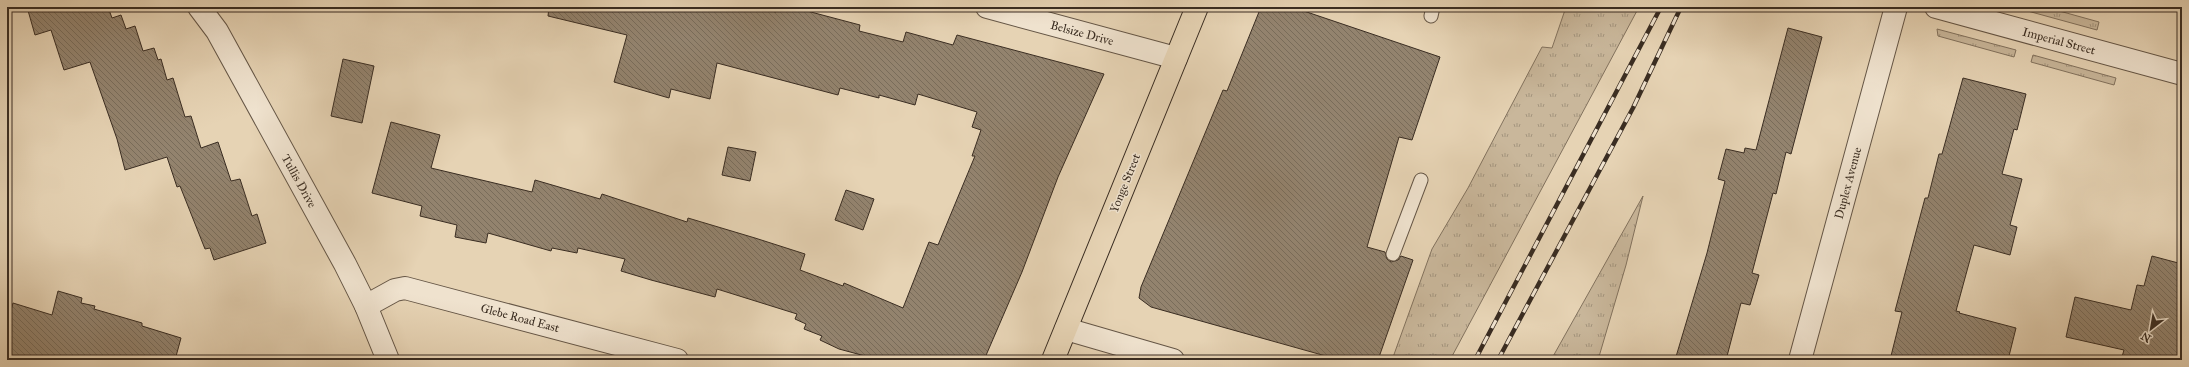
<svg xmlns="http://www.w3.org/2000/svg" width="2189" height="367" font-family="'IM FELL Great Primer',serif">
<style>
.grass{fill:url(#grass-tufts);stroke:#82725e}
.building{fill:url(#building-back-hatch);stroke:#3a2d22}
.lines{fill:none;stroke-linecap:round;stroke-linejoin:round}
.service-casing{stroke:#655646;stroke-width:15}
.minor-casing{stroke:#655646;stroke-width:24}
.primary-casing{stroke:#3a2d22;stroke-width:24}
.service{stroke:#efe2ce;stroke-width:13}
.minor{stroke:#efe2ce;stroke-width:22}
.primary{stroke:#e6d3b4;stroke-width:22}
.rail-casing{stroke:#3a2d22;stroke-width:4.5}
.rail{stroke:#efe2ce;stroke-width:3;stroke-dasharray:9;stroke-linecap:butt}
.labels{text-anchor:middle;stroke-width:3;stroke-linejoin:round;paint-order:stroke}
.street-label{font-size:12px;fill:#3a2d22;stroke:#efe2ce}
</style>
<defs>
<pattern id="grass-tufts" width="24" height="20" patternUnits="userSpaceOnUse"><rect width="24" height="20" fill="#c9b79b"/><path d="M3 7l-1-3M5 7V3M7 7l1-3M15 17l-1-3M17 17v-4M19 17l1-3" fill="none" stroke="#a4957e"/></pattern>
<pattern id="building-back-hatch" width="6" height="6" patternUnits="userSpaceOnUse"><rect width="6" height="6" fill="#93836e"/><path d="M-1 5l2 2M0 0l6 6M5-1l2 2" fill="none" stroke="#796c5a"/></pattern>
</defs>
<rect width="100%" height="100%" fill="#e6d3b4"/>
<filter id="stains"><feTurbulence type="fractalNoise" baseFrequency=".005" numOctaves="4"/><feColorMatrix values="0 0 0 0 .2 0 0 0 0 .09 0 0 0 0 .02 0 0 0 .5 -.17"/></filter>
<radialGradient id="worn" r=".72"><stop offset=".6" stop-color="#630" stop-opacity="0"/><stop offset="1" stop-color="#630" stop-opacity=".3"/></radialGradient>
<g class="grass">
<polygon points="1566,7 1639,7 1450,360 1392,360 1432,249 1468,188 1542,47 1552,48"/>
<polygon points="2013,7 2045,7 2099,22 2097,30"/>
<polygon points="1937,29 2016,50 2014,57 1938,36"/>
<polygon points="2033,55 2116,78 2114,85 2031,62"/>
<polygon points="1643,196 1626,265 1598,360 1551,360"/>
</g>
<g class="building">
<polygon points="27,7 108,7 112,18 121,15 126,29 135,26 143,51 154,48 158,60 161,59 167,80 173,78 185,117 191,116 201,148 218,142 231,181 240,179 252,216 257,214 266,243 214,260 210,248 205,249 180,186 177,187 167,157 125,170 117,139 90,62 64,70 51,30 35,35"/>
<polygon points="549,7 755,7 776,12 778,7 792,7 860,25 859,31 903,42 906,32 953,45 957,35 1104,74 1058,177 1022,272 984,360 880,360 839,349 820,340 822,336 804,329 806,324 795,319 797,314 717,289 715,297 651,280 621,271 625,259 578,248 577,253 552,248 551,251 488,233 486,243 455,237 457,225 420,216 422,206 372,193 391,122 440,135 431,168 532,192 535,180 600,199 602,194 687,222 688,218 755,238 805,254 800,270 843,286 844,283 903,308 929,242 938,245 975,156 972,156 981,130 972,127 977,112 918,94 915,105 879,95 879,98 840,88 838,95 717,63 710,99 671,89 669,98 614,82 627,35 548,16"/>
<polygon points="1261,7 1292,7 1440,57 1412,140 1399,137 1367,247 1385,252 1387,259 1391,262 1398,260 1401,256 1413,260 1378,360 1340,360 1151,307 1139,298 1141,287 1223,90 1227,91"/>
<polygon points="1788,28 1822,37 1791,154 1786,152 1776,194 1773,193 1752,273 1759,275 1750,305 1741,303 1726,360 1675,360 1707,253 1725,181 1718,179 1726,149 1744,153 1745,148 1756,150"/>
<polygon points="343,59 374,66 362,123 331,116"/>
<polygon points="1963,78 2026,94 2017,130 2014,129 2002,174 2022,179 2010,225 2017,227 2010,255 1974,245 1956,311 1960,312 1959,313 2016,328 2008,360 1890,360 1902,312 1895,311 1925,198 1928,198 1939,154 1942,154"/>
<polygon points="728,147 756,152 750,181 722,175"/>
<polygon points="846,190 874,199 863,230 835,220"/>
<polygon points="2152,256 2182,264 2182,360 2121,360 2124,350 2066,337 2075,297 2131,310 2137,285 2144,286"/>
<polygon points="58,291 82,298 81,303 95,306 94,309 142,323 142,326 181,338 175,360 7,360 7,325 13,303 52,315"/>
</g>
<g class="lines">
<g class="service-casing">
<g id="service">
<polyline points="1431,16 1433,7"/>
<polyline points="1393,254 1421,180"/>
</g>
</g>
<g class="minor-casing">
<g id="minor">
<polyline points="199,7 217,31 345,264 366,306 388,360"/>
<polyline points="987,7 1176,58"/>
<polyline points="1936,7 2182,74"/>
<polyline points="366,306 395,290 405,288 677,360"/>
<polyline points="1066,329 1173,360"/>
<polyline points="1800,360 1896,7"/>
</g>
</g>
<g class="primary-casing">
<polyline id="primary" points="1053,360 1197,7"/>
</g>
<use href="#service" class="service"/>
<use href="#minor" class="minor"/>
<use href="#primary" class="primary"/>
<g class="rail-casing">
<g id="rail">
<polyline points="1475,360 1661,7"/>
<polyline points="1498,360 1633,108 1681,7"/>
</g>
</g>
<use href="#rail" class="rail"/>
</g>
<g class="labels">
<g class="street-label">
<text transform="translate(1082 33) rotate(15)" y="4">Belsize Drive</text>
<text transform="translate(2059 41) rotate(15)" y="4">Imperial Street</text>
<text transform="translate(299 181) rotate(61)" y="4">Tullis Drive</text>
<text transform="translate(1125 183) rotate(-68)" y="4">Yonge Street</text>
<text transform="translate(1848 183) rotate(-75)" y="4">Duplex Avenue</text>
<text transform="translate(520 318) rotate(15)" y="4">Glebe Road East</text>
</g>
</g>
<rect width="2189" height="367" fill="none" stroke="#e6d3b4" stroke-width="24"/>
<rect x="8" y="8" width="2173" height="351" fill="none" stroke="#3a2d22" stroke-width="2"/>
<rect x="12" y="12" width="2165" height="343" fill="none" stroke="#3a2d22"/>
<g transform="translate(2151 329) rotate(211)" stroke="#efe2ce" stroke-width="3" paint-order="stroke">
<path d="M0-3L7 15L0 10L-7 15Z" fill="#3a2d22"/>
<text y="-6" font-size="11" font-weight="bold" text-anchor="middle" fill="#3a2d22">N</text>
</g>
<rect width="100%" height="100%" filter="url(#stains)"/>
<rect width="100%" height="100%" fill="url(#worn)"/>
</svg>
